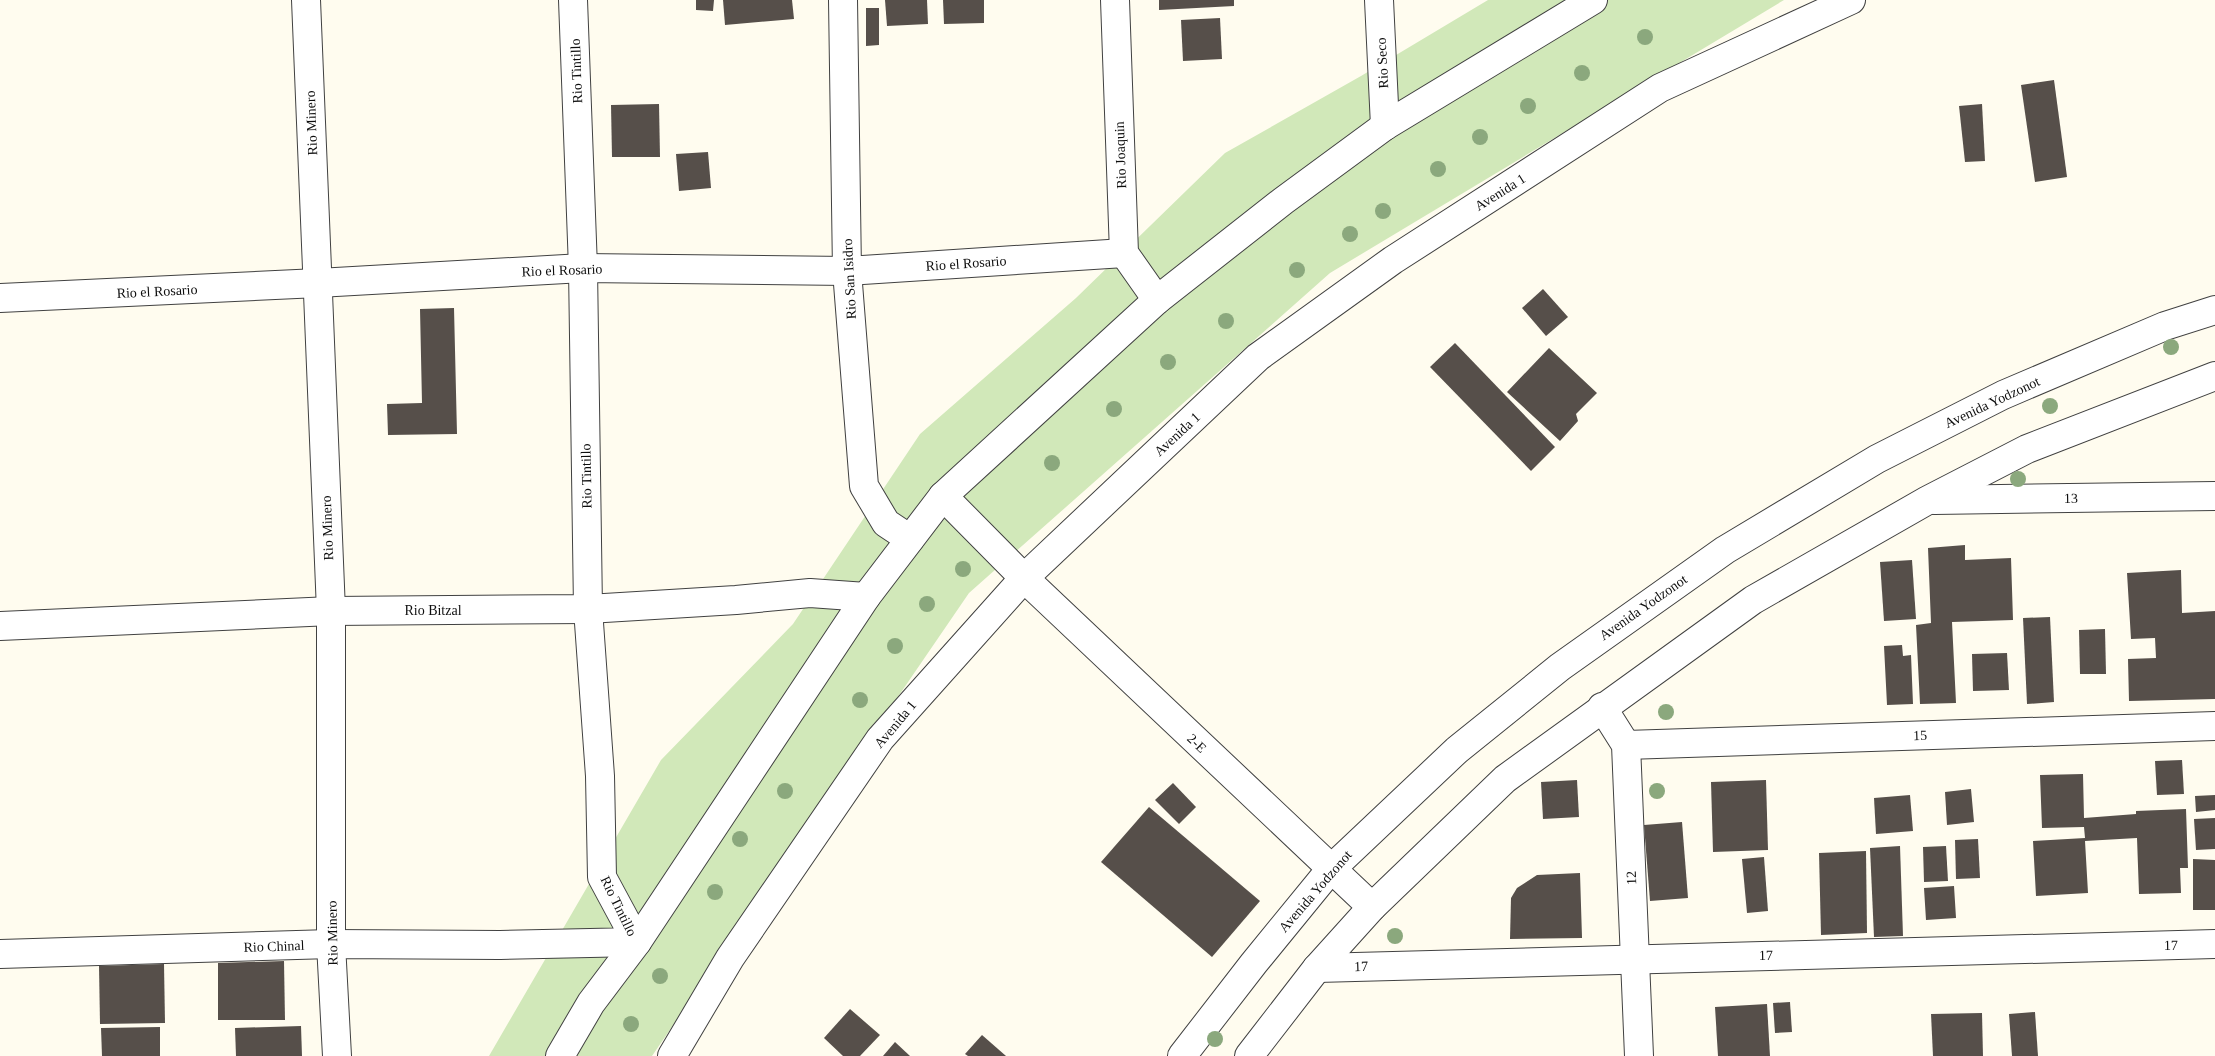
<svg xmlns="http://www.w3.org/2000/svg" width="2215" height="1056" font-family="Georgia,serif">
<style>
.green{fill:#d1e8b9}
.building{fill:#564f4a}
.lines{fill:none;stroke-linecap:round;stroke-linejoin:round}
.minor-casing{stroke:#414141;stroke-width:30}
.minor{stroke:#fff;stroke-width:28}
.tree{fill:#8ba87d}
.labels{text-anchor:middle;stroke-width:5;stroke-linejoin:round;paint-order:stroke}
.street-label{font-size:14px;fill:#0e0e0e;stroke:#fff}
</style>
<rect width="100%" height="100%" fill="#fffcef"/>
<polygon class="green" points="1488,0 1784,0 1330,273 969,593 652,1056 489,1056 661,760 793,624 920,434 1076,298 1225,153 1361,76"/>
<g class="building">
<polygon points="696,0 714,0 713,11 696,10"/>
<polygon points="723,0 792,0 794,19 725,25"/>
<polygon points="885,0 927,0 928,24 887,26"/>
<polygon points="943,0 984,0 984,23 944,24"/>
<polygon points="1159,0 1234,0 1234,6 1159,10"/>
<polygon points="866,8 879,8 879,45 866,46"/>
<polygon points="1220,18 1222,59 1183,61 1181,20"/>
<polygon points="2054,80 2067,177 2035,182 2021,85"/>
<polygon points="659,104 660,157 612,157 611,105"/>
<polygon points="1982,104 1985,161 1965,162 1959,106"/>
<polygon points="708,152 711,188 679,191 676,154"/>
<polygon points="1543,289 1568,317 1546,336 1522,308"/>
<polygon points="454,308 457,434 388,435 387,404 422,403 420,309"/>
<polygon points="1455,343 1555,447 1531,471 1430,367"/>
<polygon points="1549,348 1597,393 1576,414 1578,421 1560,441 1507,392"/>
<polygon points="1965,545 1965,560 2011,558 2013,620 1952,622 1956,703 1920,704 1916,625 1931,623 1928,548"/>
<polygon points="1912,560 1916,619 1884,621 1880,562"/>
<polygon points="2181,570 2182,613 2215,611 2215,699 2129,701 2128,659 2156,658 2155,638 2131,639 2127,573"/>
<polygon points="2050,617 2054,702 2027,704 2023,618"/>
<polygon points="2105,629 2106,674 2080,674 2079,630"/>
<polygon points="1902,645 1903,656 1911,655 1913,704 1887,705 1884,646"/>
<polygon points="2007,653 2009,690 1973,691 1972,654"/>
<polygon points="2182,760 2184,794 2157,795 2155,761"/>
<polygon points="2083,774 2084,818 2136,814 2136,811 2186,809 2188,868 2180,868 2181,893 2139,894 2137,838 2085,841 2088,893 2036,896 2033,841 2085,838 2084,827 2042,828 2040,775"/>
<polygon points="1577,780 1579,817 1543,819 1541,782"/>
<polygon points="1766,780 1768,850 1713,852 1711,782"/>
<polygon points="1173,783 1196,807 1179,824 1155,800"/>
<polygon points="1971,789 1974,822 1947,825 1945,792"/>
<polygon points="1910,795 1913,831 1876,834 1874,798"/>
<polygon points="2215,795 2215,810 2196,812 2195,796"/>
<polygon points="1149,807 1260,901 1212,957 1101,862"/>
<polygon points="2215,818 2215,849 2196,850 2194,819"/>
<polygon points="1682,822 1688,898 1650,901 1644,825"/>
<polygon points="1978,839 1980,878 1956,879 1955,840"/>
<polygon points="1900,846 1903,936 1874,937 1870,848"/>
<polygon points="1946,846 1948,881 1924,882 1923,847"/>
<polygon points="1866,851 1867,933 1821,935 1819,853"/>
<polygon points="1764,857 1768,911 1747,913 1742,859"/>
<polygon points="2193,859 2215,860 2215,910 2193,910"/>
<polygon points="1580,873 1582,938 1510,939 1511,898 1517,888 1537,875"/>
<polygon points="1954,886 1956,918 1926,920 1924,888"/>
<polygon points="284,961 285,1020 218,1020 218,963"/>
<polygon points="164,964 165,1023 100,1024 99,966"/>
<polygon points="1790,1002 1792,1032 1775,1033 1773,1003"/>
<polygon points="1767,1004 1770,1056 1718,1056 1715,1007"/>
<polygon points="850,1009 880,1035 860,1056 843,1056 824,1038"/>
<polygon points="2035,1012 2038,1056 2012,1056 2009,1014"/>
<polygon points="1982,1013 1983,1056 1933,1056 1931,1014"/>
<polygon points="301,1026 302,1056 236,1056 235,1028"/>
<polygon points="160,1027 160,1056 102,1056 101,1028"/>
<polygon points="982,1035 1006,1056 968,1056 965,1054"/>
<polygon points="895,1042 910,1056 883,1056"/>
</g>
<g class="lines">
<g class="minor-casing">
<g id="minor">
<polyline points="306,0 331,611 331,944 337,1056"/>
<polyline points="843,0 847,271 864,486 886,523 910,539"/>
<polyline points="1115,0 1124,253 1157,300"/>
<polyline points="1379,0 1385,126"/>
<polyline points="0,298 318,283 583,268 847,271 1124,253"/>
<polyline points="943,496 1024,578 1372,907"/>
<polyline points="1934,500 2215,496"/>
<polyline points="0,626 331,611 588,609 736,600 810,593 866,597"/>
<polyline points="1602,707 1626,745 1639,1056"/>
<polyline points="1626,745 2215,726"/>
<polyline points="0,954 331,944 500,945 637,942 602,877 600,776 588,609 583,268 573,0"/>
<polyline points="1317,968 2215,944"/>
<polyline points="560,1056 591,1003 637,942 866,597 943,496 1157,300 1283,201 1385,126 1593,0"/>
<polyline points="672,1056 730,958 880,739 1024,578 1258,357 1393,260 1660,88 1851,0"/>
<polyline points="1182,1056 1254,963 1330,870 1457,750 1560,667 1725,550 1877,459 2003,395 2165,326 2215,310"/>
<polyline points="1249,1056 1317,968 1372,907 1505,779 1753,600 1928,500 2027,449 2215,376"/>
</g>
</g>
<use href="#minor" class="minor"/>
</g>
<g class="tree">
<circle cx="1645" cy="37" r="8"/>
<circle cx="1582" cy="73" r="8"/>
<circle cx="1528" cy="106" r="8"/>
<circle cx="1480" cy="137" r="8"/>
<circle cx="1438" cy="169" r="8"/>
<circle cx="1383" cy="211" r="8"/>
<circle cx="1350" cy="234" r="8"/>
<circle cx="1297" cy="270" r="8"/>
<circle cx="1226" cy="321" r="8"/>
<circle cx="2171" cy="347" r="8"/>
<circle cx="1168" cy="362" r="8"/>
<circle cx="2050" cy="406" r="8"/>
<circle cx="1114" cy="409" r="8"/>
<circle cx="1052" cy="463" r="8"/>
<circle cx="2018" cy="479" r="8"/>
<circle cx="963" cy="569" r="8"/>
<circle cx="927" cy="604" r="8"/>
<circle cx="895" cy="646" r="8"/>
<circle cx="860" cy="700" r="8"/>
<circle cx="1666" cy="712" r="8"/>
<circle cx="785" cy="791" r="8"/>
<circle cx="1657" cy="791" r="8"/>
<circle cx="740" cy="839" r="8"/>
<circle cx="715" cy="892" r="8"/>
<circle cx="1395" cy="936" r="8"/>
<circle cx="660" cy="976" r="8"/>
<circle cx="631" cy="1024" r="8"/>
<circle cx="1215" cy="1039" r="8"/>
</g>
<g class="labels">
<g class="street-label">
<text transform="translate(1382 63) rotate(-93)" y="5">Rio Seco</text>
<text transform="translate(576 71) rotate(-92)" y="5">Rio Tintillo</text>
<text transform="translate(311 123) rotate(-92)" y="5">Rio Minero</text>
<text transform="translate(1120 155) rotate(-92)" y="5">Rio Joaquin</text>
<text transform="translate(1500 192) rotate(-32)" y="5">Avenida 1</text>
<text transform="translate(966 263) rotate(-4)" y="5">Rio el Rosario</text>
<text transform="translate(562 270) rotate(-2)" y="5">Rio el Rosario</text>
<text transform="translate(849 279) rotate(-93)" y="5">Rio San Isidro</text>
<text transform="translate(157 291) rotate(-3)" y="5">Rio el Rosario</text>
<text transform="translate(1992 402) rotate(-25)" y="5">Avenida Yodzonot</text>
<text transform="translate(1177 434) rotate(-43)" y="5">Avenida 1</text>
<text transform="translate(586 476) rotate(-91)" y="5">Rio Tintillo</text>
<text transform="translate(2071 498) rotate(-1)" y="5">13</text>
<text transform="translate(327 528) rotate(-92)" y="5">Rio Minero</text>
<text transform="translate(1643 607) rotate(-35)" y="5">Avenida Yodzonot</text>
<text x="433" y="615">Rio Bitzal</text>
<text transform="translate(895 724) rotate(-50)" y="5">Avenida 1</text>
<text transform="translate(1920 735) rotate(-2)" y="5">15</text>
<text transform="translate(1197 743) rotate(44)" y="5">2-E</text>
<text transform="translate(1631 878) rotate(-92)" y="5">12</text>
<text transform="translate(1315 891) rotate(-49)" y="5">Avenida Yodzonot</text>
<text transform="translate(619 906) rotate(64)" y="5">Rio Tintillo</text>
<text transform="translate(332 933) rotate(-91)" y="5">Rio Minero</text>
<text transform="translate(2171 945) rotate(-1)" y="5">17</text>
<text transform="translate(274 946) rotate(-2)" y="5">Rio Chinal</text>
<text transform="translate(1766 955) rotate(-1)" y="5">17</text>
<text transform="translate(1361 966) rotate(-2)" y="5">17</text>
</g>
</g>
</svg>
